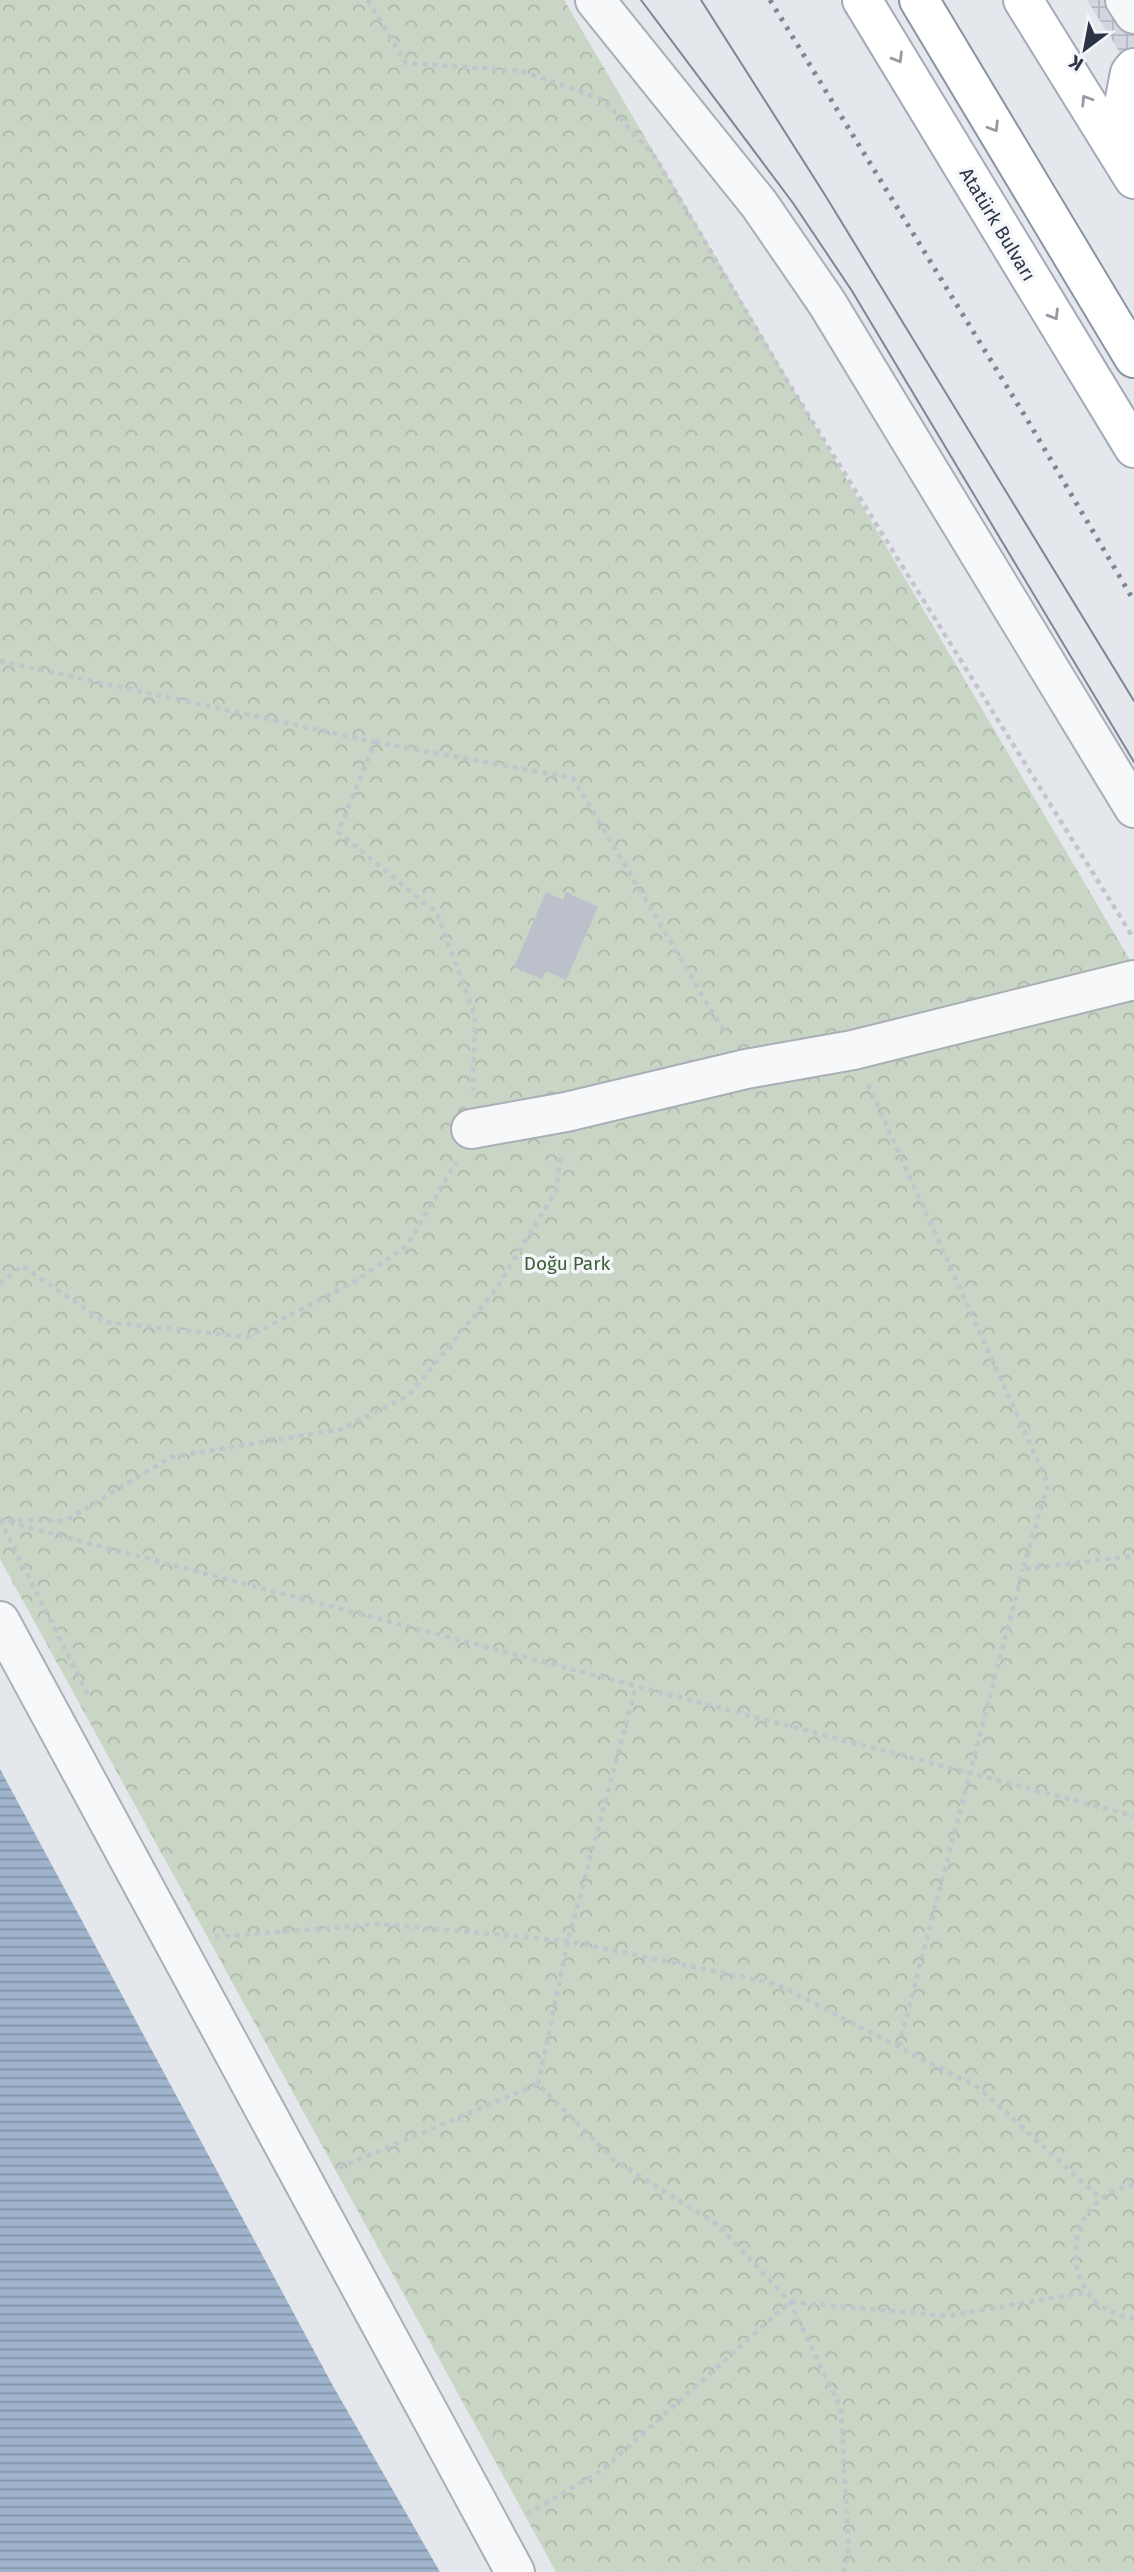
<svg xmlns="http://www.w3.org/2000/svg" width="1134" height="2572" font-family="'Fira Sans',sans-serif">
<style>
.industrial{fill:url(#industrial-grid)}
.forest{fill:url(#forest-crowns)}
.water{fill:url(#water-rules)}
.building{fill:#bbc0ca}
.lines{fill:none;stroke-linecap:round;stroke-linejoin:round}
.street-casing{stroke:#a9aeb7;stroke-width:42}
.primary-casing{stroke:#a3abb8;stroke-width:42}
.highway-casing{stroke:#8b94a3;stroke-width:42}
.path{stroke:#c2c5cb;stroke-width:4.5;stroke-dasharray:5 5;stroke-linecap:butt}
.street{stroke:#f7f8fa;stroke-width:38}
.primary{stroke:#fff;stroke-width:38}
.highway{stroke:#fff;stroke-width:38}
.tram{stroke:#7d8696;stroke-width:2}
.rail{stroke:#7d8696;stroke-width:5;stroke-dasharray:3.5 7;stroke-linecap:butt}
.oneway{stroke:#959aa2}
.labels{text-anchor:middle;stroke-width:7;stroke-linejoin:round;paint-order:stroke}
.street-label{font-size:19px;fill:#2b3445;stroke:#f4f6f9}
.park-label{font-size:19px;fill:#3f6138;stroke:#f4f6f9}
</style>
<defs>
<pattern id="industrial-grid" width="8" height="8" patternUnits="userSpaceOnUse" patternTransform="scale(1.75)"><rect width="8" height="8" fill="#d2d6de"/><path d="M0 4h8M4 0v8" fill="none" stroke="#b4b8c0"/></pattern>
<pattern id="forest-crowns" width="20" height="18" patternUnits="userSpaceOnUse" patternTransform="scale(1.75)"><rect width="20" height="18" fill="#c9d6c5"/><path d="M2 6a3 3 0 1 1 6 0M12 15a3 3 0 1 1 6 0" fill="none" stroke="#adb8ab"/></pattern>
<pattern id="water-rules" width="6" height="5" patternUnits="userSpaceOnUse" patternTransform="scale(1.75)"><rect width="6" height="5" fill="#9fb4cc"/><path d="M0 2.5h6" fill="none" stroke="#8293a7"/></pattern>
</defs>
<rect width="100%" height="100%" fill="#e4e7ec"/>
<polygon class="industrial" points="1087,0 1134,0 1134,75"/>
<polygon class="forest" points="0,0 564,0 1134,967 1134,2572 556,2572 0,1559"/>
<polygon class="water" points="0,1769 333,2386 440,2572 0,2572"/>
<polygon class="building" points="546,892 563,900 566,892 598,907 566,980 546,971 542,979 514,967"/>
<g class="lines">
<g class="street-casing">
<g id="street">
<polyline points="595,0 759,204 827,303 1134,808"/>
<polyline points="1125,0 1134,14"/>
<polyline points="471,1129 566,1112 746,1069 853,1050 1134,980"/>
<polyline points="0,1621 515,2572"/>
</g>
</g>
<g class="primary-casing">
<g id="primary">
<polyline points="862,0 1134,448"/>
<polyline points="1023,0 1134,179"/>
<polyline points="1122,157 1123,109 1130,73 1134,68"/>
</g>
</g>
<g class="highway-casing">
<polyline id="highway" points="919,0 1134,358"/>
</g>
<g class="path">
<polyline points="368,0 406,63 522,71 604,100 655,157 786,379 1134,939"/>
<polyline points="0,661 375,742 338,832 437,913 475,1016 473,1090"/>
<polyline points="375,742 573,778 726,1035"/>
<polyline points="868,1084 1048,1484 1023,1569 1134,1556"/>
<polyline points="0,1284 22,1266 105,1322 247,1337 352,1283 407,1246 456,1162"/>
<polyline points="0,1520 88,1695"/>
<polyline points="0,1520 1134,1816"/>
<polyline points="8,1520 65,1521 171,1457 342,1429 409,1395 494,1292 556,1191 561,1153"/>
<polyline points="215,1937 380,1924 568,1941 776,1984 979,2088 1100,2198"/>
<polyline points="899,2046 1023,1569"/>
<polyline points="538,2084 568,1941 636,1686"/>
<polyline points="339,2168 538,2084 614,2160 718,2225 790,2302 841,2409 849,2554 843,2572"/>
<path d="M1134 2185C1056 2197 1056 2310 1134 2318"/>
<polyline points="527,2514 601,2471 790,2302 946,2316 1088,2292"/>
</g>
<use href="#street" class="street"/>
<use href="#primary" class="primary"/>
<use href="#highway" class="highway"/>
<g class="tram">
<polyline points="641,0 793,203 852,291 1134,762"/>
<polyline points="701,0 825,195 1134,701"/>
</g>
<polyline class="rail" points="770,0 1028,421 1134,601"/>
</g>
<defs><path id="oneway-chevron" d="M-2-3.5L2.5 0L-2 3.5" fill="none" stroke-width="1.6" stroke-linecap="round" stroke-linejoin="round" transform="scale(1.75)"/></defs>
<g class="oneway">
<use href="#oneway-chevron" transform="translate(898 58) rotate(59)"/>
<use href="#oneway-chevron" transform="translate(1086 100) rotate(-122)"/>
<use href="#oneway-chevron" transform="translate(994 127) rotate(58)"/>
<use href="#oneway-chevron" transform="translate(1054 315) rotate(59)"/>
</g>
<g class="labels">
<g class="street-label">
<text transform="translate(998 224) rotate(59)" y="7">Atatürk Bulvarı</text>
</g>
<g class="park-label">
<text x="567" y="1270">Doğu Park</text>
</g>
</g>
<g transform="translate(1085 49) rotate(212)" stroke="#f4f6f9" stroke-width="5" paint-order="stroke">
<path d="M0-5L12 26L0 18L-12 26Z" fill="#2b3445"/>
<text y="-10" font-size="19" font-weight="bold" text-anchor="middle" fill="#2b3445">K</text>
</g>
</svg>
